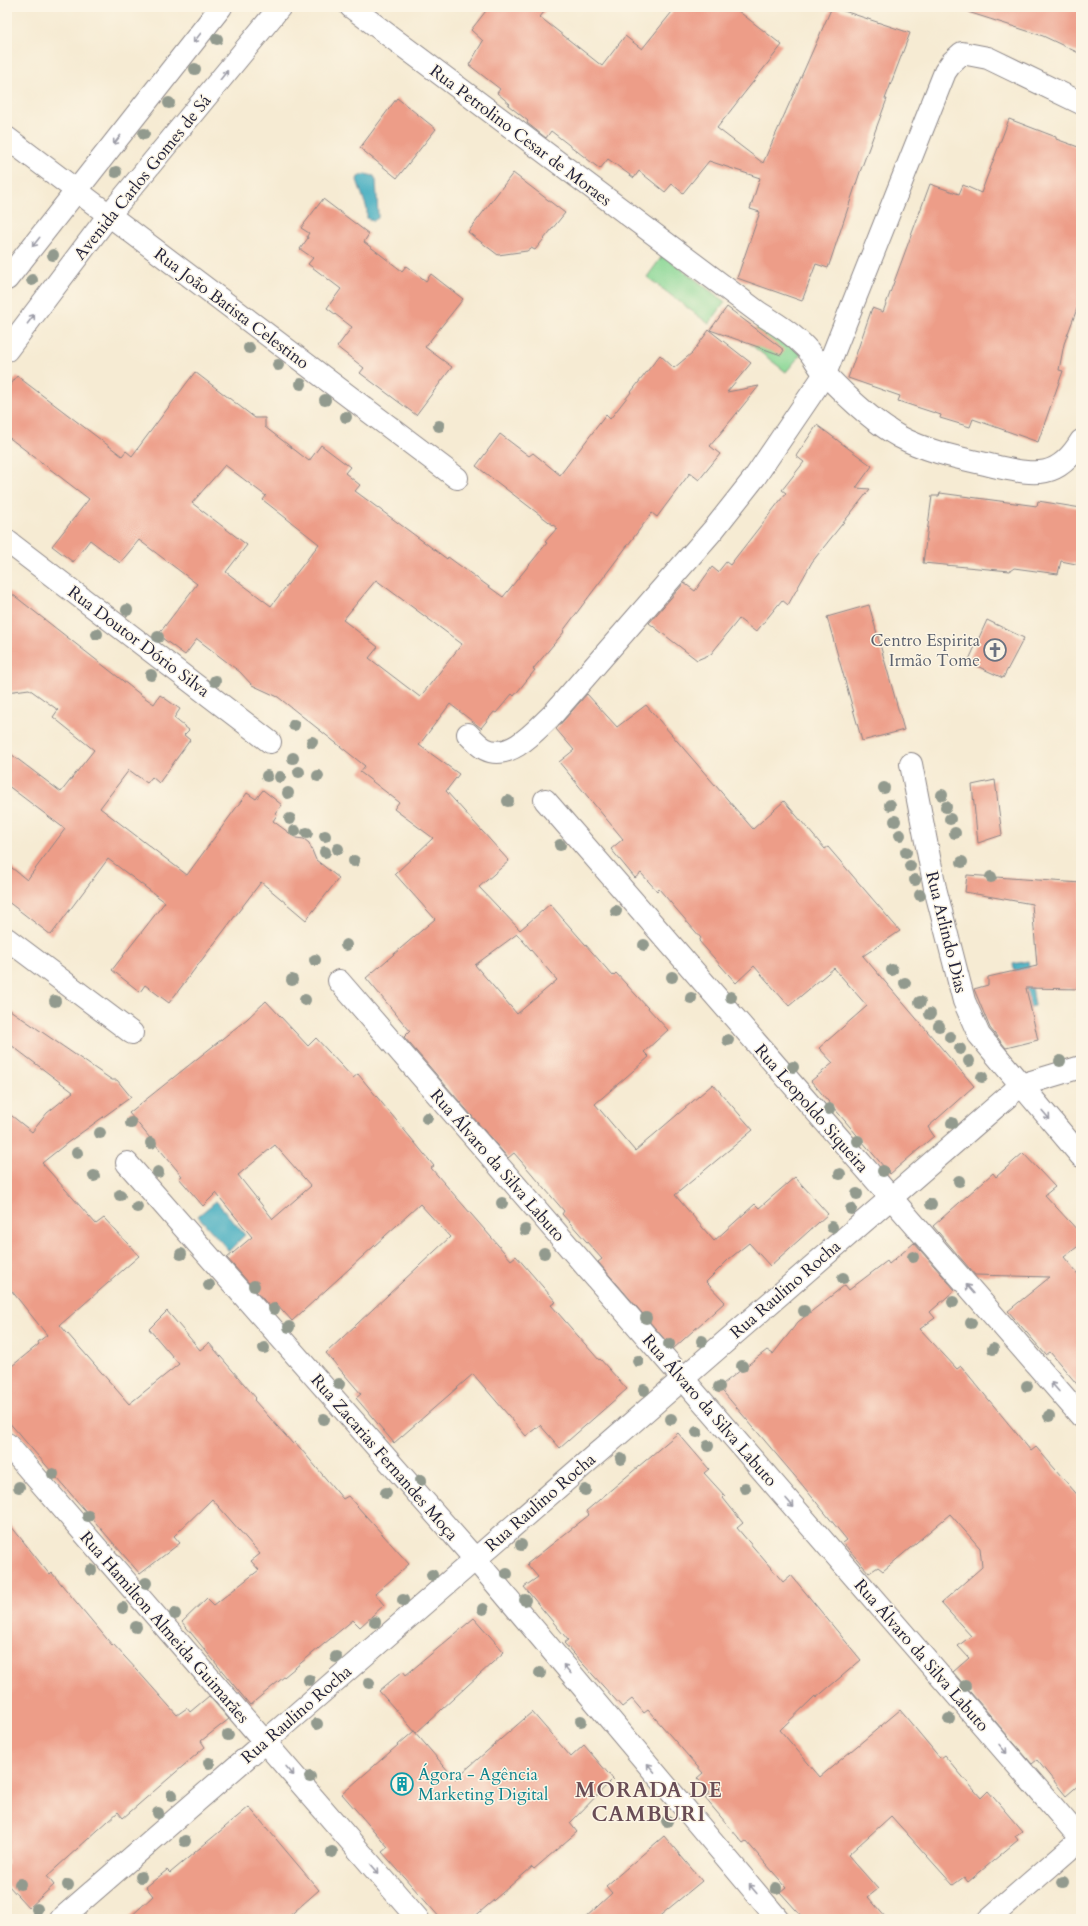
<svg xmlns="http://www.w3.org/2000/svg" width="1088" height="1926" font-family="Cardo,serif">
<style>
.green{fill:#89d795;stroke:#567c68}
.water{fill:#41acc0;stroke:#32677e}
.building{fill:#ed9d88;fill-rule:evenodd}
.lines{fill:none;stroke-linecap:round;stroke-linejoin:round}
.minor-casing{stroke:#8c8687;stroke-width:24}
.minor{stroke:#fff;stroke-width:22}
.tree{fill:#929a8e}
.oneway{stroke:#9c9ca7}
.labels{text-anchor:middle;stroke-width:3;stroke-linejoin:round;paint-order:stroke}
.street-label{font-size:17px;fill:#22223b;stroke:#fcf5e5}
.worship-label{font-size:17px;fill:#5b616d;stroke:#fcf5e5;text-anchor:end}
.culture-label{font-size:17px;fill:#0d838f;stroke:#fcf5e5;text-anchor:start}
.district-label{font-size:21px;font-weight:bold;letter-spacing:1px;fill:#694d56;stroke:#fcf5e5}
</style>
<rect width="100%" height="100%" fill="#fcf5e5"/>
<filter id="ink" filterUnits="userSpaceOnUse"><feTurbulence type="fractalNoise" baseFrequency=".025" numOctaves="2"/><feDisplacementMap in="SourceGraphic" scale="8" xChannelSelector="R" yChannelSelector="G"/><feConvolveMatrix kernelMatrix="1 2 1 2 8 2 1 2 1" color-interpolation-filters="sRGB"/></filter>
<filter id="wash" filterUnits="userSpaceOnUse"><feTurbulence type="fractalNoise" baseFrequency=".012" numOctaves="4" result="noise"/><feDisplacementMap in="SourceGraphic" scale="16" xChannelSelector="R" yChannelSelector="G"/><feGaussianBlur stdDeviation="0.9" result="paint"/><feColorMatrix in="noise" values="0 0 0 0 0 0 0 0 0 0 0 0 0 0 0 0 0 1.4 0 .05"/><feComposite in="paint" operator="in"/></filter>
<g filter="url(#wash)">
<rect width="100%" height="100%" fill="#f6ebd3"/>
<g class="green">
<polygon points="663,255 725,302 709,324 647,277"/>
<polygon points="762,322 802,353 786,372 746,341"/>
</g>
<g class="water">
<polygon points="365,174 374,176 376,180 378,215 378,218 373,221 367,218 367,209 357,180 358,177"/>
<polygon points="1028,961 1035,1006 1021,1009 1013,964"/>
<polygon points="216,1201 245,1235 229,1251 198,1216"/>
</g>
<g id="blocks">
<g class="building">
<polygon points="489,7 548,7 540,17 602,66 625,36 642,49 676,7 733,7 782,45 717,128 763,163 832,7 910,33 885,99 887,99 860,172 828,268 816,264 802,301 737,278 760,212 750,209 760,178 709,161 683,193 672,184 665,192 639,171 634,178 608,159 600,169 551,131 546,138 527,123 528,121 508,105 510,104 497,93 500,89 469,65 483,41 471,30"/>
<polygon points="969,7 1081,7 1081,54 1043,36 968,12"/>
<polygon points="397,98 436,129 397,178 360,148"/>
<polygon points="1009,119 1056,137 1056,139 1081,148 1081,298 1064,344 1059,370 1063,371 1038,442 973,419 970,427 940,418 941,415 898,401 900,396 848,378 872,308 883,312 930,184 959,194 963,185 981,193"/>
<polygon points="513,173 565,213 535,250 531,248 527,251 498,255 468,232"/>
<polygon points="323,199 369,234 364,242 402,271 406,266 426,281 431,274 463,299 425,347 452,367 416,415 360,373 364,368 337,347 352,327 327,308 341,289 308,264 313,258 300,249 308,238 307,236 309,233 301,228"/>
<polygon points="727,307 784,350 781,355 710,330"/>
<path d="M709 330 751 363 727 392 759 386 710 446 720 454 699 480 690 473 657 517 652 513 563 631 564 632 533 669 535 670 514 696 512 694 496 713 494 712 481 728 450 704 419 745 459 774 446 791 509 861 479 887 520 930 550 904 613 976 616 973 668 1030 644 1052 649 1057 595 1104 635 1151 713 1084 753 1130 675 1195 714 1241 755 1204 759 1208 795 1177 828 1214 770 1266 749 1243 729 1259 706 1282 725 1302 673 1349 598 1262 602 1259 562 1214 564 1211 514 1153 508 1158 404 1037 410 1031 366 978 435 919 395 874 433 838 394 809 399 802 360 772 365 766 278 697 252 685 240 672 197 639 185 655 158 635 197 584 139 540 120 563 90 540 73 562 52 546 89 499 7 436V390L17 376 122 456 126 451 132 456 195 372 255 418H265V427L309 461 321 445 350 467 345 473 360 485 355 491 447 559 448 557 503 597 547 543 545 542 557 528 476 466 500 434 529 456 533 453 560 475 606 415 610 419 660 355 674 368 692 353ZM225 465 266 496 263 500 319 544 271 606 226 572 247 545 192 503ZM376 580 462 644 420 697 369 658 378 647 343 620ZM517 934 557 980 517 1014 475 965Z"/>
<polygon points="817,425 872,466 856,488 870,489 812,562 788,605 782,600 756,632 739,619 711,654 697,660 649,623 684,583 695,591 712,567 718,572 726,562 730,565 786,493 782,490 804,462 796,456"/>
<polygon points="940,493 1037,506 1038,501 1081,508 1081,565 1061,561 1058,574 1014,568 1010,571 923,563 932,496 939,496"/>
<polygon points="7,590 141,695 154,704 160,695 180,709 174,718 189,730 184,735 190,740 159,783 152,777 147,783 129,770 100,808 187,875 247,793 256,799 263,790 282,805 275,814 277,815 273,821 296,838 304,839 309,843 316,860 339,878 306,920 261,882 169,1003 145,985 140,992 112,970 165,902 108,859 51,935 7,901 7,864 27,880 65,829 7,785 7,751 61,792 94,750 53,717 58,710 29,689 7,692"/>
<polygon points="869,605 904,730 862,741 827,617"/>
<polygon points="987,620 1024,638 1003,678 968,662"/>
<polygon points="587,694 617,727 646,705 753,829 784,801 825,849 828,847 900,931 863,956 974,1086 928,1127 934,1136 890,1174 811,1081 833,1063 819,1048 867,1006 834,968 789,1006 754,966 736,983 699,941 701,938 659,889 657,891 641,873 635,878 611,849 623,839 559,762 574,750 556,729"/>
<polygon points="995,780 1002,835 978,843 972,785"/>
<polygon points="967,875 1081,883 1081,989 1026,988 1038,1040 1006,1048 990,1028 974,989 988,985 988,977 1037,966 1032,904 965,892"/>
<path d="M266 1001 308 1046 316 1038 353 1078 358 1074 434 1166 431 1168 511 1260 516 1256 556 1302 551 1305 599 1360 600 1359 627 1389 560 1448 540 1425 526 1436 473 1374 394 1443 356 1398 361 1394 326 1353 450 1237 420 1204 292 1321 276 1303 271 1308 227 1258 252 1237 216 1193 203 1206 179 1178 182 1176 129 1113 247 1019ZM275 1145 311 1186 273 1219 238 1175Z"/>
<polygon points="7,1008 112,1080 117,1080 131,1097 67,1143 42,1163 96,1224 104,1218 139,1256 60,1325 129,1404 179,1364 149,1329 167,1311 200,1350 209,1343 256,1398 254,1400 293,1444 295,1442 343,1499 348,1496 409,1564 375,1594 384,1605 360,1627 353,1620 250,1705 182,1622 207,1598 214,1605 259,1570 251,1561 260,1554 212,1499 174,1536 180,1543 140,1574 7,1420 7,1370 39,1344 38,1342 47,1335 7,1285 7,1112 32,1132 47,1113 73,1092 7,1042"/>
<polygon points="1023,1153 1055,1187 1045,1195 1081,1234 1081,1244 1064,1257 1081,1278 1081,1389 1050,1352 1046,1355 1008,1311 1050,1277 975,1275 933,1226 993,1173 996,1177"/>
<polygon points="914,1243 955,1290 930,1312 935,1318 920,1329 957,1369 961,1366 1031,1451 1036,1447 1081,1499 1081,1783 1066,1796 1037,1760 1032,1764 953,1672 969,1658 958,1646 971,1636 941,1603 982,1567 980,1548 950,1514 883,1571 878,1567 869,1573 843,1543 847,1540 799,1481 719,1387 767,1350 773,1354 798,1322 845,1285 849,1290 887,1261 889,1264"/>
<polygon points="678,1433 709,1469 704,1473 725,1496 723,1498 743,1523 737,1528 783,1582 791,1575 861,1660 816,1698 815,1696 780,1730 820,1777 900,1710 940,1758 944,1755 981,1798 988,1791 1022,1831 1015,1836 1018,1840 968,1882 964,1877 953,1885 891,1816 848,1855 878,1889 868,1897 887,1919 804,1919 780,1892 786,1887 746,1841 743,1843 704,1797 710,1793 697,1778 703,1773 648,1710 644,1713 632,1699 622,1707 564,1643 568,1640 524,1587 538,1577 527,1564 589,1515 586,1511"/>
<polygon points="7,1521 50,1575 52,1573 112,1645 113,1644 137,1670 177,1715 187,1708 190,1712 209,1696 229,1719 201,1741 205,1747 123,1818 118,1812 47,1876 54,1885 29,1908 7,1884"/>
<polygon points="474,1618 504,1652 416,1733 379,1691 403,1671 406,1675"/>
<polygon points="532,1712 571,1757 584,1745 613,1779 570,1823 577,1832 534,1869 532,1867 472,1919 441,1919 382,1852 388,1847 342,1794 414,1731 455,1779"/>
<polygon points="249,1807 319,1890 286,1919 128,1919 153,1896 146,1887 167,1870 170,1873"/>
<polygon points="664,1836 702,1881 656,1919 584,1919 612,1893 606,1886"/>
</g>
</g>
</g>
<g filter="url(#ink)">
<use href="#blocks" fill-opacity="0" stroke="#8c8687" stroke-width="1"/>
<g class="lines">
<g class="minor-casing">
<g id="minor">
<path d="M351 7 758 312C775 323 792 333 806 348 814 356 818 367 826 375 847 397 873 422 900 437 930 453 965 459 998 467 1036 475 1058 479 1081 441"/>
<polyline points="7,138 457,478"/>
<polyline points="7,279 221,7"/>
<polyline points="7,350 109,215 280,7"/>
<polyline points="7,541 270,742"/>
<path d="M468 734C473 739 479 746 485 749 510 762 537 729 553 714L714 529 755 477 825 374 945 72 952 62 962 53 988 58 1081 103"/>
<polyline points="911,764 935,888 964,1001 979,1035 1081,1156"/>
<polyline points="545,800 1081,1416"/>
<polyline points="7,939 132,1033"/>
<polyline points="339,981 1081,1839"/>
<polyline points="127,1163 475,1559 778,1919"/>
<polyline points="7,1444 418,1919"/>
<polyline points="61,1919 1021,1085 1081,1067"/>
<polyline points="989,1919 1081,1839"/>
</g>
</g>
<use href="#minor" class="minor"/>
</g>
<g class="tree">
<circle cx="217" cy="39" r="6"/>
<circle cx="195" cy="69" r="6"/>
<circle cx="169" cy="103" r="6"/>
<circle cx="144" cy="134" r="6"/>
<circle cx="116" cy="172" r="6"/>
<circle cx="53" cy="255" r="6"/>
<circle cx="32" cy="280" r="6"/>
<circle cx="249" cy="348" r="6"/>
<circle cx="278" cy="365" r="6"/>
<circle cx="301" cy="384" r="6"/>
<circle cx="325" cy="400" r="6"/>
<circle cx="346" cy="417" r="6"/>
<circle cx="439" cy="426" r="6"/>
<circle cx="127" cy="610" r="6"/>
<circle cx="97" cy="634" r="6"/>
<circle cx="158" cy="637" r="6"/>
<circle cx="151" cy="675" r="6"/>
<circle cx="215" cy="681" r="6"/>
<circle cx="294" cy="725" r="6"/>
<circle cx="312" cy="742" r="6"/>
<circle cx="293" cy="758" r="6"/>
<circle cx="299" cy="772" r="6"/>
<circle cx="267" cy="776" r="6"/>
<circle cx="318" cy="776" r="6"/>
<circle cx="280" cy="777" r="6"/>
<circle cx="884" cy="788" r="6"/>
<circle cx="288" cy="793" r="6"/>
<circle cx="942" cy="795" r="6"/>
<circle cx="508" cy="801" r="6"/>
<circle cx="890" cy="805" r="6"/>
<circle cx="946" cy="807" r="6"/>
<circle cx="290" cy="819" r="6"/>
<circle cx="950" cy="819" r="6"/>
<circle cx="895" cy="821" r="6"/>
<circle cx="295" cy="831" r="6"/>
<circle cx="307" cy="833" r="6"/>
<circle cx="955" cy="833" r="6"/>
<circle cx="900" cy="835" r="6"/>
<circle cx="325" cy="836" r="6"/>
<circle cx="560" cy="845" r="6"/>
<circle cx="338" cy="849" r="6"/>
<circle cx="325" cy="852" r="6"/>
<circle cx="906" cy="852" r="6"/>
<circle cx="354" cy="861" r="6"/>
<circle cx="962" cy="862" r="6"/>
<circle cx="910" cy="866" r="6"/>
<circle cx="991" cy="877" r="6"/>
<circle cx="915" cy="880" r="6"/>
<circle cx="920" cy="895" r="6"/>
<circle cx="616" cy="911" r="6"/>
<circle cx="346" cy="945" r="6"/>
<circle cx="644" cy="945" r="6"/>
<circle cx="315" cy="960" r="6"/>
<circle cx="892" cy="970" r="6"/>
<circle cx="672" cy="977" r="6"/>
<circle cx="292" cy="980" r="6"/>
<circle cx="905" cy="983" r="6"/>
<circle cx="731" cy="997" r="6"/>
<circle cx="691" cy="998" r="6"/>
<circle cx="305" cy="1000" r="6"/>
<circle cx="55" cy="1001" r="6"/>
<circle cx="920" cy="1002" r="6"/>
<circle cx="930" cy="1014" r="6"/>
<circle cx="939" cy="1026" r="6"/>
<circle cx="950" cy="1037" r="6"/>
<circle cx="728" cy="1040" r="6"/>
<circle cx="960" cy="1049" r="6"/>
<circle cx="969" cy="1061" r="6"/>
<circle cx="1060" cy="1061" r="6"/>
<circle cx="793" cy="1067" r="6"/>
<circle cx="982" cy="1077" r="6"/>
<circle cx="829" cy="1109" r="6"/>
<circle cx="427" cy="1118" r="6"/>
<circle cx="131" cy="1123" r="6"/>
<circle cx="952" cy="1123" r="6"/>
<circle cx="100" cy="1133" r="6"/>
<circle cx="858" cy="1141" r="6"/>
<circle cx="151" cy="1143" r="6"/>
<circle cx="77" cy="1153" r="6"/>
<circle cx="883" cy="1171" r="6"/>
<circle cx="158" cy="1172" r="6"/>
<circle cx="840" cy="1174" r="6"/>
<circle cx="94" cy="1176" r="6"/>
<circle cx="959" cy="1181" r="6"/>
<circle cx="857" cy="1194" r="6"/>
<circle cx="120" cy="1195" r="6"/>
<circle cx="502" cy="1203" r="6"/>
<circle cx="931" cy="1204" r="6"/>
<circle cx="137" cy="1207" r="6"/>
<circle cx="851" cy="1209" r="6"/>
<circle cx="832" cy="1227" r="6"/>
<circle cx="525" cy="1230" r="6"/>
<circle cx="544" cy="1253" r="6"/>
<circle cx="181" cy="1254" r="6"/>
<circle cx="913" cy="1257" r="6"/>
<circle cx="843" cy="1278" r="6"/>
<circle cx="209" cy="1285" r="6"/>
<circle cx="254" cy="1286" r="6"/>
<circle cx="953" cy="1302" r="6"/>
<circle cx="274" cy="1309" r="6"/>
<circle cx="804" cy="1311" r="6"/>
<circle cx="646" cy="1318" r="6"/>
<circle cx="971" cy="1323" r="6"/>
<circle cx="289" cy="1327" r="6"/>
<circle cx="702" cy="1341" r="6"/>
<circle cx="669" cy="1344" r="6"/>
<circle cx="264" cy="1348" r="6"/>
<circle cx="993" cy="1349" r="6"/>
<circle cx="638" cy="1361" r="6"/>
<circle cx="742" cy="1366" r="6"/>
<circle cx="339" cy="1384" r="6"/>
<circle cx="1027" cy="1386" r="6"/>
<circle cx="719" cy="1387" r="6"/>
<circle cx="644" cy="1390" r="6"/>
<circle cx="1049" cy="1416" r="6"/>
<circle cx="324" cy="1419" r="6"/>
<circle cx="671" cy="1419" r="6"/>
<circle cx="697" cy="1432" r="6"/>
<circle cx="708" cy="1446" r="6"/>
<circle cx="621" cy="1459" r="6"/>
<circle cx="53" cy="1474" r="6"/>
<circle cx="421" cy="1480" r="6"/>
<circle cx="19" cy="1487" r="6"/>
<circle cx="745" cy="1488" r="6"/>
<circle cx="585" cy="1490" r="6"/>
<circle cx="386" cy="1493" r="6"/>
<circle cx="88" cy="1516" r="6"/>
<circle cx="521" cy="1545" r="6"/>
<circle cx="91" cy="1570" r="6"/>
<circle cx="507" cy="1574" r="6"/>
<circle cx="432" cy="1575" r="6"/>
<circle cx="146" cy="1583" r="6"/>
<circle cx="403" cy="1600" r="6"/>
<circle cx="525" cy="1600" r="6"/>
<circle cx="123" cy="1608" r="6"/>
<circle cx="483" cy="1609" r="6"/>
<circle cx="175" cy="1614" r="6"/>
<circle cx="375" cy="1622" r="6"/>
<circle cx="136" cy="1627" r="6"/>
<circle cx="336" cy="1657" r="6"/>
<circle cx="540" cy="1673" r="6"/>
<circle cx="309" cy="1680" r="6"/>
<circle cx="369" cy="1683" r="6"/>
<circle cx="965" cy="1686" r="6"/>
<circle cx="949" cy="1719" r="6"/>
<circle cx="581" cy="1721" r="6"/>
<circle cx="317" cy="1724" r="6"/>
<circle cx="228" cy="1735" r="6"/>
<circle cx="209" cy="1763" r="6"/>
<circle cx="310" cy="1777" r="6"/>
<circle cx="172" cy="1795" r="6"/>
<circle cx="158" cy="1813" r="6"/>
<circle cx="667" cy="1821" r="6"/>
<circle cx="185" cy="1841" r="6"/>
<circle cx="332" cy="1852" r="6"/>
<circle cx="141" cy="1877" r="6"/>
<circle cx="1063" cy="1882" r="6"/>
<circle cx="20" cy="1884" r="6"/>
<circle cx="68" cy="1885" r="6"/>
<circle cx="776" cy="1888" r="6"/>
<circle cx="37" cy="1909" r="6"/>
</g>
<defs><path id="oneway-shaft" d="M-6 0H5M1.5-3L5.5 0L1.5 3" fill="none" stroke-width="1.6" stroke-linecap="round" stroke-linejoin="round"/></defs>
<g class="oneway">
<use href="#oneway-shaft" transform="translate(197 38) rotate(128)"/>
<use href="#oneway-shaft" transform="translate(224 75) rotate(-51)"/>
<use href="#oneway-shaft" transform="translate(117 140) rotate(128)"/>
<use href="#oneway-shaft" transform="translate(36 242) rotate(129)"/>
<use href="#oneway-shaft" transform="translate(31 319) rotate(-53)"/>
<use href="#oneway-shaft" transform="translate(1046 1115) rotate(50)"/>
<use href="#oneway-shaft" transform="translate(970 1289) rotate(-131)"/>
<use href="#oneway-shaft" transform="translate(1055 1387) rotate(-131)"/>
<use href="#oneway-shaft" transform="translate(790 1503) rotate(49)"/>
<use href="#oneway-shaft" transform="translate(567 1669) rotate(-130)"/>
<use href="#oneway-shaft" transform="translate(1003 1749) rotate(49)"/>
<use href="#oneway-shaft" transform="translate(651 1768) rotate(-130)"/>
<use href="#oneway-shaft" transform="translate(290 1771) rotate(49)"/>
<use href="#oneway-shaft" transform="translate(375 1869) rotate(49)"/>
<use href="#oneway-shaft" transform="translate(753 1889) rotate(-130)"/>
</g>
</g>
<defs>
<g id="church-ring" transform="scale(1.15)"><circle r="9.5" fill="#fcf5e5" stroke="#6b7280" stroke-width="1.5"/><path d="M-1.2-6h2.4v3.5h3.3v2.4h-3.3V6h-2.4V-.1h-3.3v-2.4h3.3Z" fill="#6b7280"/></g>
<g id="building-ring" transform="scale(1.15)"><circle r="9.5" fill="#fcf5e5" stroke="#0f9aa8" stroke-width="1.5"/><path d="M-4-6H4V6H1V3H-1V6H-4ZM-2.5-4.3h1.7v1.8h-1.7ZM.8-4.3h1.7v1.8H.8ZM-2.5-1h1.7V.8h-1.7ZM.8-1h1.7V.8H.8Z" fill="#0f9aa8"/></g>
</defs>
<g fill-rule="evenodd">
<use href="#church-ring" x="995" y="650"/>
<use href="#building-ring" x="402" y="1784"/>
</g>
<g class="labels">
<g class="street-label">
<text transform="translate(521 135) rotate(37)" y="6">Rua Petrolino Cesar de Moraes</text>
<text transform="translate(142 177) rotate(-51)" y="6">Avenida Carlos Gomes de Sá</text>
<text transform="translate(232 308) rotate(37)" y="6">Rua João Batista Celestino</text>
<text transform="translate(139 641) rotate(37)" y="6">Rua Doutor Dório Silva</text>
<text transform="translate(947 932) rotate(76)" y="6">Rua Arlindo Dias</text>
<text transform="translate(812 1108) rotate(49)" y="6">Rua Leopoldo Siqueira</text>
<text transform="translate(498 1165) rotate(49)" y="6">Rua Álvaro da Silva Labuto</text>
<text transform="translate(785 1289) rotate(-41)" y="6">Rua Raulino Rocha</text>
<text transform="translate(710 1410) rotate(49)" y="6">Rua Álvaro da Silva Labuto</text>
<text transform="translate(385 1457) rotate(49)" y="6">Rua Zacarias Fernandes Moça</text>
<text transform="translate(540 1502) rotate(-41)" y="6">Rua Raulino Rocha</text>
<text transform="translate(165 1627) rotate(49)" y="6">Rua Hamilton Almeida Guimarães</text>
<text transform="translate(922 1655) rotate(49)" y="6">Rua Álvaro da Silva Labuto</text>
<text transform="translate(296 1714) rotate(-41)" y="6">Rua Raulino Rocha</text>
</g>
<g class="worship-label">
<text x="980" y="646">Centro Espirita<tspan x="980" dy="20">Irmão Tome</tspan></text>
</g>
<g class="culture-label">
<text x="418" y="1780">Ágora - Agência<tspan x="418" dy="20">Marketing Digital</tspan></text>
</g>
<g class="district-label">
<text x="649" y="1797">MORADA DE<tspan x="649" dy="24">CAMBURI</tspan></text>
</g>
</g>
<rect width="1088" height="1926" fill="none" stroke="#fcf5e5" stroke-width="24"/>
</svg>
